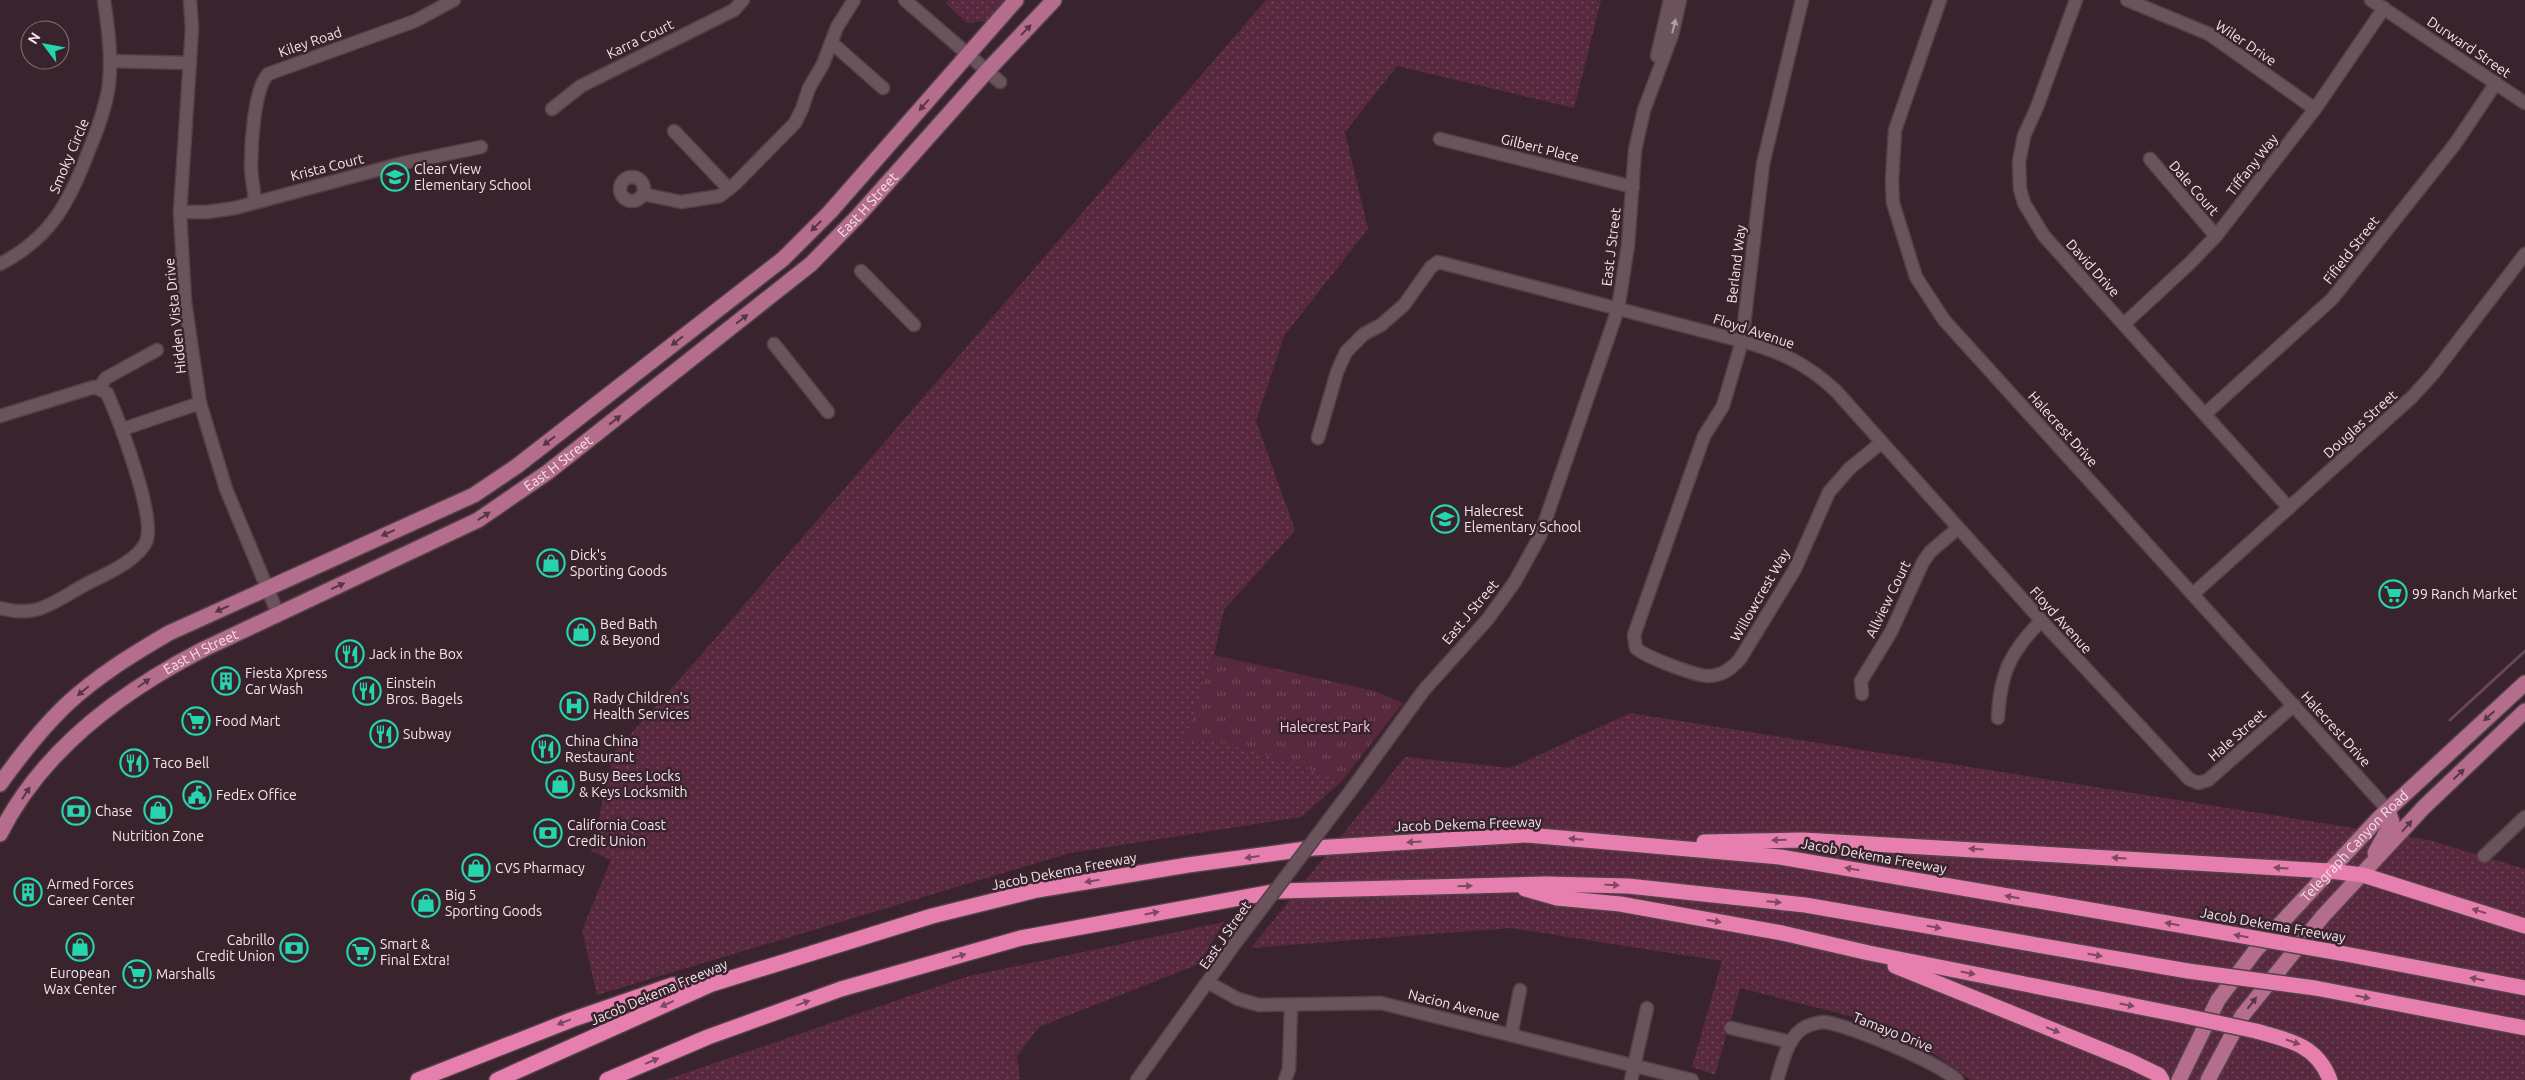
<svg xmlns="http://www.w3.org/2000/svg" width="2525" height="1080" font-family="Ubuntu,sans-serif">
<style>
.grass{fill:url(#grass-dots)}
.park{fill:url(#park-tufts)}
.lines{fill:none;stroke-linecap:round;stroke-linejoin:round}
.stream{stroke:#6b4559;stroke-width:3}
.minor-casing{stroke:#534148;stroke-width:15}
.major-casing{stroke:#534148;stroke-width:18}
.highway-casing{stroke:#534148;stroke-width:18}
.minor{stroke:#6b535c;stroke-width:12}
.major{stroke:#b56d8d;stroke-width:15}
.highway{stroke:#e67fae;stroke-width:15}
.minor-bridge-casing{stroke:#534148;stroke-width:15;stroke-linecap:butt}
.highway-bridge-casing{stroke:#534148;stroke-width:18;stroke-linecap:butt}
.minor-bridge{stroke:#6b535c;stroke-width:12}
.highway-bridge{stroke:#e67fae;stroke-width:15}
.oneway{fill:#b09ca4}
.oneway2{fill:#583645}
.oneway3{fill:#7e4861}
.labels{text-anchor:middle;stroke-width:5;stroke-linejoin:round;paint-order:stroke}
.street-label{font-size:14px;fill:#f4e6eb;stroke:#39242d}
.poi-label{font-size:14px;fill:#f4e6eb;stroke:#39242d;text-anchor:start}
.park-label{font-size:14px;fill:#f8cdde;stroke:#39242d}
</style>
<defs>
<pattern id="grass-dots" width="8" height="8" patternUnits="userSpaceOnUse" patternTransform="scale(1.25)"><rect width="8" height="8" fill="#58283e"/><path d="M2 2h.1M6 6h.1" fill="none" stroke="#71475a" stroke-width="1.8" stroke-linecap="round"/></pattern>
<pattern id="park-tufts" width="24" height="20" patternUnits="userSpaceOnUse" patternTransform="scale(1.25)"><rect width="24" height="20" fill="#58283e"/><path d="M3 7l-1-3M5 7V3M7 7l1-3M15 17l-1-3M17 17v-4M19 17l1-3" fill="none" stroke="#71475a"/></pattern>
</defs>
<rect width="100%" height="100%" fill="#39242d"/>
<g class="grass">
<polygon points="948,0 1005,0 988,21 967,23 945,3"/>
<polygon points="1266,0 1601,0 1574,108 1397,66 1345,132 1368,229 1284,336 1256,421 1295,530 1224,610 1214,655 1186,739 1212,740 1291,762 1341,782 1301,817 1070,853 597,995 582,930 611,860 591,851 614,753 701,655"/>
<polygon points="1630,713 2429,840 2525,869 2525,1080 1971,1080 1897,1028 1740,988 1715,1075 1692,1067 1722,961 1511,928 1251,948 1405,757 1511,768"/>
<polygon points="1224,922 1199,964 1039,1027 1017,1056 1020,1080 665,1080 965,977"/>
</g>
<polygon class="park" points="1214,655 1375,691 1403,703 1341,782 1291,762 1212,740 1185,740"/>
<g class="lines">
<polyline class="stream" points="2450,720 2525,651"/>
<g class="minor-casing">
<g id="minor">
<polyline points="190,0 192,29 180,212 185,302 200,403 226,489 278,614"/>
<polyline points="905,0 1000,82"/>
<path d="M1802 0 1763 164 1742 341 1723 406 1704 436 1634 635 1636 648C1645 657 1694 675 1707 676 1722 676 1731 669 1740 659L1795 569 1829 492 1850 468 1881 443"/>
<polyline points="1940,0 1895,130 1892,181 1893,203 1916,277 1944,320 2388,810"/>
<polyline points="2076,0 2037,107 2024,136 2019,162 2020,189 2024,203 2044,236 2289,508"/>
<polyline points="2127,0 2209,34 2315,109"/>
<polyline points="2371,0 2525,103"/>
<polyline points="832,43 883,88"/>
<polyline points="1657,56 1670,0"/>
<polyline points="110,61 190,63"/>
<polyline points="552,109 581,86 734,10 743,0"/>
<polyline points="674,131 729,189"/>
<polyline points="1440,139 1633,187"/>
<polyline points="2150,159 2216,236"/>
<circle cx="632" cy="189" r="12"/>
<polyline points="643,194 681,202 720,196 735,184 795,123 802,109 809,88 823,64 837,27 854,0"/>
<path d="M255 201C254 189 251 177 251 166 251 145 254 89 268 74L415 21 454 0"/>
<polyline points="180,212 207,212 235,208 403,163 481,147"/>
<path d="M0 264C51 238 70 201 89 150 98 128 106 107 109 84 112 56 108 27 104 0"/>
<polyline points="861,271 914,325"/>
<polyline points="2124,324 2190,263 2216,236 2315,109 2384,8"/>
<polyline points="774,344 828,412"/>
<polyline points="99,388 106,378 157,350"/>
<polyline points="2205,414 2332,299 2455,144 2496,83"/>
<path d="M0 416 94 387 107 393C118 418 157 518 146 542 136 563 100 576 81 587 51 604 36 618 0 608"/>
<polyline points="123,429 200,403"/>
<path d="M1318 438 1337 372 1346 352 1364 334 1381 325 1404 305 1431 267 1438 262 1742 341C1781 352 1806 363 1836 391L2048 628 2189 779 2198 783 2208 780 2294 705"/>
<polyline points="2193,594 2412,397 2433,374 2525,254"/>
<polyline points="1862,694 1861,681 1891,632 1923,562 1930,552 1958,528"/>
<path d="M1998 718C2000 674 2010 652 2041 621"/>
<polyline points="1352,789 1424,690 1487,620 1514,583 1540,536 1618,309 1628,245 1635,150 1644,110 1672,35 1680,0"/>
<polyline points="2484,856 2525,817"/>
<polyline points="1209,983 1238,999 1259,1005 1381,1003 1692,1080"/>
<polyline points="1731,1028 1791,1042"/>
<polyline points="1511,1035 1520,990"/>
<polyline points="1137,1080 1234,945"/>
<polyline points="1285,1080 1289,1069 1291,1005"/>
<polyline points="1631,1080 1647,1008"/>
<path d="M1777 1080C1783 1062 1787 1037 1805 1027 1810 1025 1819 1022 1824 1022 1851 1026 1937 1062 1957 1080"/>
</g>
</g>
<g class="major-casing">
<g id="major">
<path d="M0 784C20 756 41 729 66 705 97 676 133 654 169 633L474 495 517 466 783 259 830 212 1016 0"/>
<path id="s1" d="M0 834C42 750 122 691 204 649L478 520 548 472 811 264 858 216 987 71 1054 0"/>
<polyline points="2375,853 2392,822 2388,810"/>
<path id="s2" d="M2179 1080 2218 1000 2255 951 2379 818 2525 683"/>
<polyline points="2208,1080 2242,1016 2323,916 2424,807 2525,711"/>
</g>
</g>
<g class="highway-casing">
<g id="highway">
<polyline points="1704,842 1803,840 2330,871 2363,875 2525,926"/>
<polyline points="1525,889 1557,898 1620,904 1782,933 1869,953 2185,1016"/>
<polyline points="2340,953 2525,988"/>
<polyline points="1895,966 2130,1061 2159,1075 2162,1080"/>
<polyline points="2315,988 2525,1028"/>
<path d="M2256 1031C2289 1040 2317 1045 2330 1080"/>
<polyline points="418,1080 571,1020 672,985 705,984"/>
<polyline points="497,1080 712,984 932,916 1037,890 1188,865 1313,848 1527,835 1780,857 2220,932"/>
<polyline points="607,1080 708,1037 841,989 1021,938 1278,891 1546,884 1628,886 1805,905 2188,971"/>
</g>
</g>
<use href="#minor" class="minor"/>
<use href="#major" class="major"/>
<use href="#highway" class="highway"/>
<g class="minor-bridge-casing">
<polyline id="minor-bridge" points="1234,945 1352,789"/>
</g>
<g class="highway-bridge-casing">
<g id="highway-bridge">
<polyline points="2220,932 2340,953"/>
<polyline points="2188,971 2315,988"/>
<polyline points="2185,1016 2256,1031"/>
</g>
</g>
<use href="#minor-bridge" class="minor-bridge"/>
<use href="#highway-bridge" class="highway-bridge"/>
</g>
<defs><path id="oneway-solid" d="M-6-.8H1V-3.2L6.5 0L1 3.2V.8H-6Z" transform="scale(1.25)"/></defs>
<use class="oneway" href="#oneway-solid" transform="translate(1674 26) rotate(-76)"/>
<g class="oneway2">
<use href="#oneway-solid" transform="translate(1026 30) rotate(-46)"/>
<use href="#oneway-solid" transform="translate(924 105) rotate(131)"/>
<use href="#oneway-solid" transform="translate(816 226) rotate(135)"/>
<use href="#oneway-solid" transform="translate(742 319) rotate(-38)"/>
<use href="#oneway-solid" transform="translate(677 341) rotate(142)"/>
<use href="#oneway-solid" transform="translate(615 420) rotate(-38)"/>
<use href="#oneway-solid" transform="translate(549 441) rotate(142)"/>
<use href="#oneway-solid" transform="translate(484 516) rotate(-33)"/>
<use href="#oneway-solid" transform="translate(388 533) rotate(156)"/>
<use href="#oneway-solid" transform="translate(338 586) rotate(-24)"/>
<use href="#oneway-solid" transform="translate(222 609) rotate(156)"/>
<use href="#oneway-solid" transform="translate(144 683) rotate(-35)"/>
<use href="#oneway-solid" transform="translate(83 691) rotate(140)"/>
<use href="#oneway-solid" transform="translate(2489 716) rotate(138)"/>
<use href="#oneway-solid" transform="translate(2459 774) rotate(-44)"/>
<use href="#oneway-solid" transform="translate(26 793) rotate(-57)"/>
<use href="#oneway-solid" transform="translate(2407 826) rotate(-48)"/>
<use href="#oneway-solid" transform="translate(2252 1003) rotate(-52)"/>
</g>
<g class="oneway3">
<use href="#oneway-solid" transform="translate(1576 839) rotate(-175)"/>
<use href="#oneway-solid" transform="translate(1779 840) rotate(179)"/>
<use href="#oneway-solid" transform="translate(1414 842) rotate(176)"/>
<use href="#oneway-solid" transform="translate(1976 849) rotate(-177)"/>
<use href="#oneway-solid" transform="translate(1252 857) rotate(172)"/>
<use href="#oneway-solid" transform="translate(2119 858) rotate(-176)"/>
<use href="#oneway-solid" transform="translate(2281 868) rotate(-176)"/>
<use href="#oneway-solid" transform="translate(1852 869) rotate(-170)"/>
<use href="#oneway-solid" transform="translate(1092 881) rotate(171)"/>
<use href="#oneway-solid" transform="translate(1612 885) rotate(1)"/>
<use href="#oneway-solid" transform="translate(1465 886) rotate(-1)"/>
<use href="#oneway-solid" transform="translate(2012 897) rotate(-170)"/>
<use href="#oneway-solid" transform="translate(1774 902) rotate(5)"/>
<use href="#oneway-solid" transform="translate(2479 911) rotate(-162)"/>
<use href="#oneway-solid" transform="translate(1152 913) rotate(-11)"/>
<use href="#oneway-solid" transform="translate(1714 921) rotate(10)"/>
<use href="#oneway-solid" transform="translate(2172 924) rotate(-170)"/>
<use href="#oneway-solid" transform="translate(1934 927) rotate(10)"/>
<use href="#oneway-solid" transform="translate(2241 936) rotate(-170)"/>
<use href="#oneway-solid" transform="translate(2095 955) rotate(10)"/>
<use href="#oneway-solid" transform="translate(959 956) rotate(-16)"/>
<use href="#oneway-solid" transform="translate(1968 973) rotate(11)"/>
<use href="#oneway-solid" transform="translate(2477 979) rotate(-169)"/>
<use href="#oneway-solid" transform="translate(2363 997) rotate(11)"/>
<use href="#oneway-solid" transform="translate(803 1003) rotate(-20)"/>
<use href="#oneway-solid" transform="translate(667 1004) rotate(156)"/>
<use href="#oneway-solid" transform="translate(2127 1005) rotate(11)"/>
<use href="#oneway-solid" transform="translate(564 1022) rotate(159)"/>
<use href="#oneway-solid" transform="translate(2053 1030) rotate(22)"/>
<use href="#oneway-solid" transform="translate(2293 1042) rotate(19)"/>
<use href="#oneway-solid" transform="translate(652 1061) rotate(-23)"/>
</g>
<defs>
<g id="school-ring" transform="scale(1.4375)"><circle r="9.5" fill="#39242d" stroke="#26d5ae" stroke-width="1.5"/><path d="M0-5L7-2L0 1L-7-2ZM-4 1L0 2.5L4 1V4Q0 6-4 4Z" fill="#26d5ae"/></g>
<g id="shop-ring" transform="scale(1.4375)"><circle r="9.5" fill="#39242d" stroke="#26d5ae" stroke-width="1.5"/><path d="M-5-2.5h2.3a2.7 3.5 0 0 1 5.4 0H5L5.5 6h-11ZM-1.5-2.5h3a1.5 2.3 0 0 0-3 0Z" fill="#26d5ae"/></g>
<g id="supermarket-ring" transform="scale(1.4375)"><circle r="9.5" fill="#39242d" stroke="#26d5ae" stroke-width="1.5"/><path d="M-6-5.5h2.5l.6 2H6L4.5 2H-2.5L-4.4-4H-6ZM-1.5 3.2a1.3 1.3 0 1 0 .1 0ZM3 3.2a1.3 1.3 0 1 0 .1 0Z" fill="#26d5ae"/></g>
<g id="restaurant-ring" transform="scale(1.4375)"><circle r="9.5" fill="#39242d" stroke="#26d5ae" stroke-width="1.5"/><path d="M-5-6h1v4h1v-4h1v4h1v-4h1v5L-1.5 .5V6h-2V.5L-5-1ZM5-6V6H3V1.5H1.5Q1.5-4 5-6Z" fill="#26d5ae"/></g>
<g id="building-ring" transform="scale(1.4375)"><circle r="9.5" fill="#39242d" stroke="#26d5ae" stroke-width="1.5"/><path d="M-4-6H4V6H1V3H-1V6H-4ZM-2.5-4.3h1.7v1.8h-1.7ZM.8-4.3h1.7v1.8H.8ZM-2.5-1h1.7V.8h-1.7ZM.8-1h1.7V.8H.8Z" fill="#26d5ae"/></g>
<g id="hospital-ring" transform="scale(1.4375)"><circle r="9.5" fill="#39242d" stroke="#26d5ae" stroke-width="1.5"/><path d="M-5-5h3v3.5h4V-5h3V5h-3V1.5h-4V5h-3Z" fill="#26d5ae"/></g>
<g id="civic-ring" transform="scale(1.4375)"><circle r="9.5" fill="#39242d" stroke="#26d5ae" stroke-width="1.5"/><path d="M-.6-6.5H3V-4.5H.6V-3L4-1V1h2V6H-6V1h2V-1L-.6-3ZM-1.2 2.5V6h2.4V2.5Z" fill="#26d5ae"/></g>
<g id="bank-ring" transform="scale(1.4375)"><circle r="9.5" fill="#39242d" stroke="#26d5ae" stroke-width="1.5"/><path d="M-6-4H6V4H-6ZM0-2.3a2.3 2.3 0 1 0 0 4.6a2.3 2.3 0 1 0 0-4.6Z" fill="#26d5ae"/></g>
</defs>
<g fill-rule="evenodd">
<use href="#school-ring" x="395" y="177"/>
<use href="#school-ring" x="1445" y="519"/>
<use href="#shop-ring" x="551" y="563"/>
<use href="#supermarket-ring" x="2393" y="594"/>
<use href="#shop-ring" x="581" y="632"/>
<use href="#restaurant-ring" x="350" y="654"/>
<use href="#building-ring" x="226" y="681"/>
<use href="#restaurant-ring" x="367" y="691"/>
<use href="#hospital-ring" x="574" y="706"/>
<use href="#supermarket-ring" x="196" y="721"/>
<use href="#restaurant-ring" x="384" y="734"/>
<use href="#restaurant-ring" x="546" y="749"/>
<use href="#restaurant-ring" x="134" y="763"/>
<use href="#shop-ring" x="560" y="784"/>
<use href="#civic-ring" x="197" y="795"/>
<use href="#shop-ring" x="158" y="810"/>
<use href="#bank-ring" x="76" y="811"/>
<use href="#bank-ring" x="548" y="833"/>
<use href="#shop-ring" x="476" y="868"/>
<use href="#building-ring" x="28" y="892"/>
<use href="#shop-ring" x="426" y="903"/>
<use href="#shop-ring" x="80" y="947"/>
<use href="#bank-ring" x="294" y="948"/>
<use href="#supermarket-ring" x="361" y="952"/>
<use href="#supermarket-ring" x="137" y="974"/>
</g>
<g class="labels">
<g class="street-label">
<text transform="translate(640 39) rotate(-26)" y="5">Karra Court</text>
<text transform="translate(310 42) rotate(-19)" y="5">Kiley Road</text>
<text transform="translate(2246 43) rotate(34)" y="5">Wiler Drive</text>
<text transform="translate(2469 47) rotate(34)" y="5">Durward Street</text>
<text transform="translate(1540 148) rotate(14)" y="5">Gilbert Place</text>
<text transform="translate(69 156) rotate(-67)" y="5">Smoky Circle</text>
<text transform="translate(2252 165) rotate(-52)" y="5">Tiffany Way</text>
<text transform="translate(327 167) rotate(-14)" y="5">Krista Court</text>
<text transform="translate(2194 188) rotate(49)" y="5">Dale Court</text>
<text dy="5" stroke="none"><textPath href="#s1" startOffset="1085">East H Street</textPath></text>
<text transform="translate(1611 247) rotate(-83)" y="5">East J Street</text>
<text transform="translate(2351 250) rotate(-52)" y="5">Fifield Street</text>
<text transform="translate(1736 264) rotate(-83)" y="5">Berland Way</text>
<text transform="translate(2093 268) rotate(48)" y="5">David Drive</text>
<text transform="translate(175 316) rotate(-96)" y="5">Hidden Vista Drive</text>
<text transform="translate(1754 331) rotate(18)" y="5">Floyd Avenue</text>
<text transform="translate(2360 424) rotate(-42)" y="5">Douglas Street</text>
<text transform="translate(2063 429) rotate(48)" y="5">Halecrest Drive</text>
<text dy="5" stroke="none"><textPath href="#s1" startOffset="681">East H Street</textPath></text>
<text transform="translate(1760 595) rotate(-60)" y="5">Willowcrest Way</text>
<text transform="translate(1888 599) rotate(-64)" y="5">Allview Court</text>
<text transform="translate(1470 612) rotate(-50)" y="5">East J Street</text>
<text transform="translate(2061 620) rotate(48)" y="5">Floyd Avenue</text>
<text dy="5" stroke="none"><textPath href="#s1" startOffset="276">East H Street</textPath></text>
<text transform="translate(2336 729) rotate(48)" y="5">Halecrest Drive</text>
<text transform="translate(2237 735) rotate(-41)" y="5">Hale Street</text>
<text transform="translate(1468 824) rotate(-2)" y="5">Jacob Dekema Freeway</text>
<text dy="5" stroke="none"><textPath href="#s2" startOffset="295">Telegraph Canyon Road</textPath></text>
<text transform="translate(1874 856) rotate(10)" y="5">Jacob Dekema Freeway</text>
<text transform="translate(1064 871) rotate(-11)" y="5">Jacob Dekema Freeway</text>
<text transform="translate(2273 925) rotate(10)" y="5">Jacob Dekema Freeway</text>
<text transform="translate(1225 935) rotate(-55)" y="5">East J Street</text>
<text transform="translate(659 992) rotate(-23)" y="5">Jacob Dekema Freeway</text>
<text transform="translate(1454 1005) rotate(14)" y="5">Nacion Avenue</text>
<text transform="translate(1893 1032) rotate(22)" y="5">Tamayo Drive</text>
</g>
<g class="poi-label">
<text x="414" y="174">Clear View<tspan x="414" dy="16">Elementary School</tspan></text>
<text x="1464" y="516">Halecrest<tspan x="1464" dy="16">Elementary School</tspan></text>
<text x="570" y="560">Dick's<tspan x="570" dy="16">Sporting Goods</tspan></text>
<text x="2412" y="599">99 Ranch Market</text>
<text x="600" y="629">Bed Bath<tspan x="600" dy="16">&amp; Beyond</tspan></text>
<text x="369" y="659">Jack in the Box</text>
<text x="245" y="678">Fiesta Xpress<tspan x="245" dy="16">Car Wash</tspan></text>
<text x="386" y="688">Einstein<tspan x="386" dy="16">Bros. Bagels</tspan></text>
<text x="593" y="703">Rady Children's<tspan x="593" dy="16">Health Services</tspan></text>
<text x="215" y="726">Food Mart</text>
<text x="403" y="739">Subway</text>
<text x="565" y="746">China China<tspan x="565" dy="16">Restaurant</tspan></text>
<text x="153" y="768">Taco Bell</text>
<text x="579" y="781">Busy Bees Locks<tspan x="579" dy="16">&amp; Keys Locksmith</tspan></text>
<text x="216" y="800">FedEx Office</text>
<text x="95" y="816">Chase</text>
<text x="567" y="830">California Coast<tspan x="567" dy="16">Credit Union</tspan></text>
<text x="158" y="841" text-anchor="middle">Nutrition Zone</text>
<text x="495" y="873">CVS Pharmacy</text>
<text x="47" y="889">Armed Forces<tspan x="47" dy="16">Career Center</tspan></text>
<text x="445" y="900">Big 5<tspan x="445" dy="16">Sporting Goods</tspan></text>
<text x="275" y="945" text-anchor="end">Cabrillo<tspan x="275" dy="16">Credit Union</tspan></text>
<text x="380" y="949">Smart &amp;<tspan x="380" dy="16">Final Extra!</tspan></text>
<text x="80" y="978" text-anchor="middle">European<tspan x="80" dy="16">Wax Center</tspan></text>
<text x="156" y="979">Marshalls</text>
</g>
<g class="park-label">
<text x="1325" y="732">Halecrest Park</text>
</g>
</g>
<g transform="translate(45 45) rotate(302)"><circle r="24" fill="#39242d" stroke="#847279"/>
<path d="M0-4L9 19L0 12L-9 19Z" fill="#26d5ae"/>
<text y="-8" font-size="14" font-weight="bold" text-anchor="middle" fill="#f4e6eb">N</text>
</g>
</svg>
